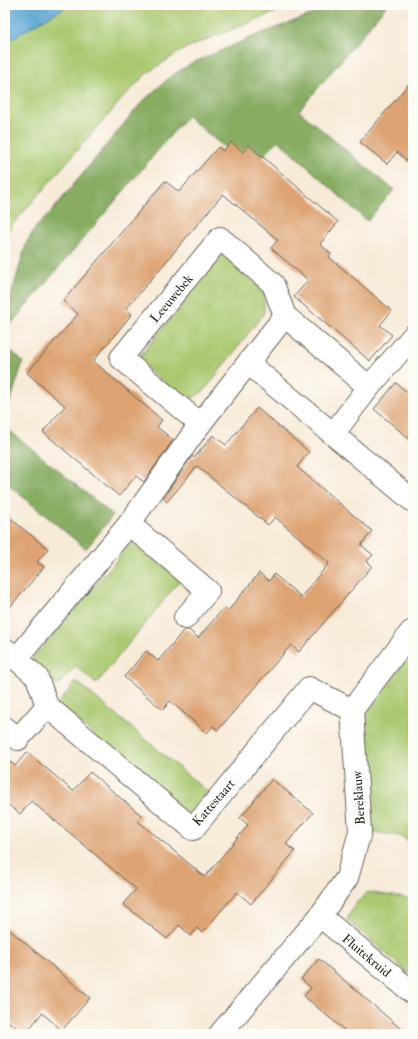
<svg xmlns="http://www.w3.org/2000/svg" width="418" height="1039" font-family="'IM FELL Double Pica',serif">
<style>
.green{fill:#aac870;stroke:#637246}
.forest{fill:#87ac62;stroke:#52643f}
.water{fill:#56a4d0;stroke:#396076}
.building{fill:#dda372}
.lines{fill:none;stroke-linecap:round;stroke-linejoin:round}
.minor-casing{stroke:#69645e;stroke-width:24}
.minor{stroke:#fff;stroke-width:22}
.labels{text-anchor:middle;stroke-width:3;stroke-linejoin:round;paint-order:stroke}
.street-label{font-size:13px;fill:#1c1c1c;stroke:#fdfcf7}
</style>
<rect width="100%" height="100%" fill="#fdfcf7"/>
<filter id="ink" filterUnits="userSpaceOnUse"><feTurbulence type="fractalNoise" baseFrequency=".025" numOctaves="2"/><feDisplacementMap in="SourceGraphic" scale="8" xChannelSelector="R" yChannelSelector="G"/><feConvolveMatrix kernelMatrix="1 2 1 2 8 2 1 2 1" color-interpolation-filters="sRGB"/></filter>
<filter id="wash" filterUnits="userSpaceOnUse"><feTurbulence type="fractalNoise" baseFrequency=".012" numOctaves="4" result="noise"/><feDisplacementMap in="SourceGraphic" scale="16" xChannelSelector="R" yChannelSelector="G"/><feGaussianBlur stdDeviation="0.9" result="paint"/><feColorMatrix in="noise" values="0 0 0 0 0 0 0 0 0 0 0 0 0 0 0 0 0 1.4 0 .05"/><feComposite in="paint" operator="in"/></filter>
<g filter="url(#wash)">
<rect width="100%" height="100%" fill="#f7ebd8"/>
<g class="green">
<polygon points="69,5 293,5 186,48 147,73 121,100 14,223 6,234 5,240 5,43 34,25"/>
<polygon points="222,254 264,290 264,313 204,391 186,402 137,360"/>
<polygon points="133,541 181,579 96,684 76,666 57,686 31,660"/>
<path d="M413 651V845C401 833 388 834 372 833L364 718 375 697Z"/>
<polygon points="76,681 209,793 188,816 58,704"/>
<polygon points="367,892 413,899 413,977 347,920 354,905"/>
</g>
<g class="forest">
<polygon points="337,5 387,5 299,111 394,190 367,221 278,140 250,169 187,116 5,331 5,317 26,244 35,228 52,211 141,103 171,76 192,63 257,35"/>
<polygon points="5,345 23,362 5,418"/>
<polygon points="5,427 113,515 86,549 5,482"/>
</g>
<polygon class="water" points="5,5 69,5 34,25 5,43"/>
<g id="blocks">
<g class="building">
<polygon points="413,79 413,166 397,152 387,164 360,142"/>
<polygon points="231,142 243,152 249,145 338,222 320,244 331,254 329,257 392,311 380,325 392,335 370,361 294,297 308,280 271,248 278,240 223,194 126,309 132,314 93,361 162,420 157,427 173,440 144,482 136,476 119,496 43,432 65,406 27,373 78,314 63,301 165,181 179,192 218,147 223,151"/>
<polygon points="396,383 413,397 413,442 374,409"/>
<polygon points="257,408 309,452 297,467 372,531 361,545 373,555 367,561 372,566 299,652 291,645 218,730 213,726 207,733 170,701 163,710 124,677 146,651 158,661 184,630 189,630 198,638 224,608 228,611 259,573 269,581 274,574 301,597 329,563 275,517 268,525 197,466 167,502 163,498 192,456 194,458 213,435 226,445"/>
<polygon points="5,514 48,549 37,562 44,567 5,613"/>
<polygon points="27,752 73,791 90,772 142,816 138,821 205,877 248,825 240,818 272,779 313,813 286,844 295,851 251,904 237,892 202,933 197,928 191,936 179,925 167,939 123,904 136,889 77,839 31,801 20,814 5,802 5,758 15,766"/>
<polygon points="5,926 90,998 62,1030 42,1013 25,1034 5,1019"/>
<polygon points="319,959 359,993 407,1034 349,1034 324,1013 304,996 311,988 301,979"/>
</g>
</g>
</g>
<g filter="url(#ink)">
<use href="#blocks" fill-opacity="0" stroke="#69645e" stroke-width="1"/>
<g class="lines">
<g class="minor-casing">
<g id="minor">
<polyline points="248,363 413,501"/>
<polyline points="200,424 121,358 220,238 273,284 285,316 369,387"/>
<polyline points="333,434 369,387 413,336"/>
<polyline points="129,524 200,424 285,316"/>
<polyline points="5,649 37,677 47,706 193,829 309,688 352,710"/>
<polyline points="17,658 129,524 208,591 185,618"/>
<polyline points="5,728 18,739 47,706"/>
<polyline points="320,916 413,993"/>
<polyline points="220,1034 320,916 347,878 360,832 352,710 411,632 413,632"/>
</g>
</g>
<use href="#minor" class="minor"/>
</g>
</g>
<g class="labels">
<g class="street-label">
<text transform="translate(171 298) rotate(-50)" y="5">Leeuwebek</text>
<text transform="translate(358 798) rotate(-94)" y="5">Bereklauw</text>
<text transform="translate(213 802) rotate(-49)" y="5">Kattestaart</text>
<text transform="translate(367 955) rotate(40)" y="5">Fluitekruid</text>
</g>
</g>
<rect width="418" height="1039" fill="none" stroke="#fdfcf7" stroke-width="20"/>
</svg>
